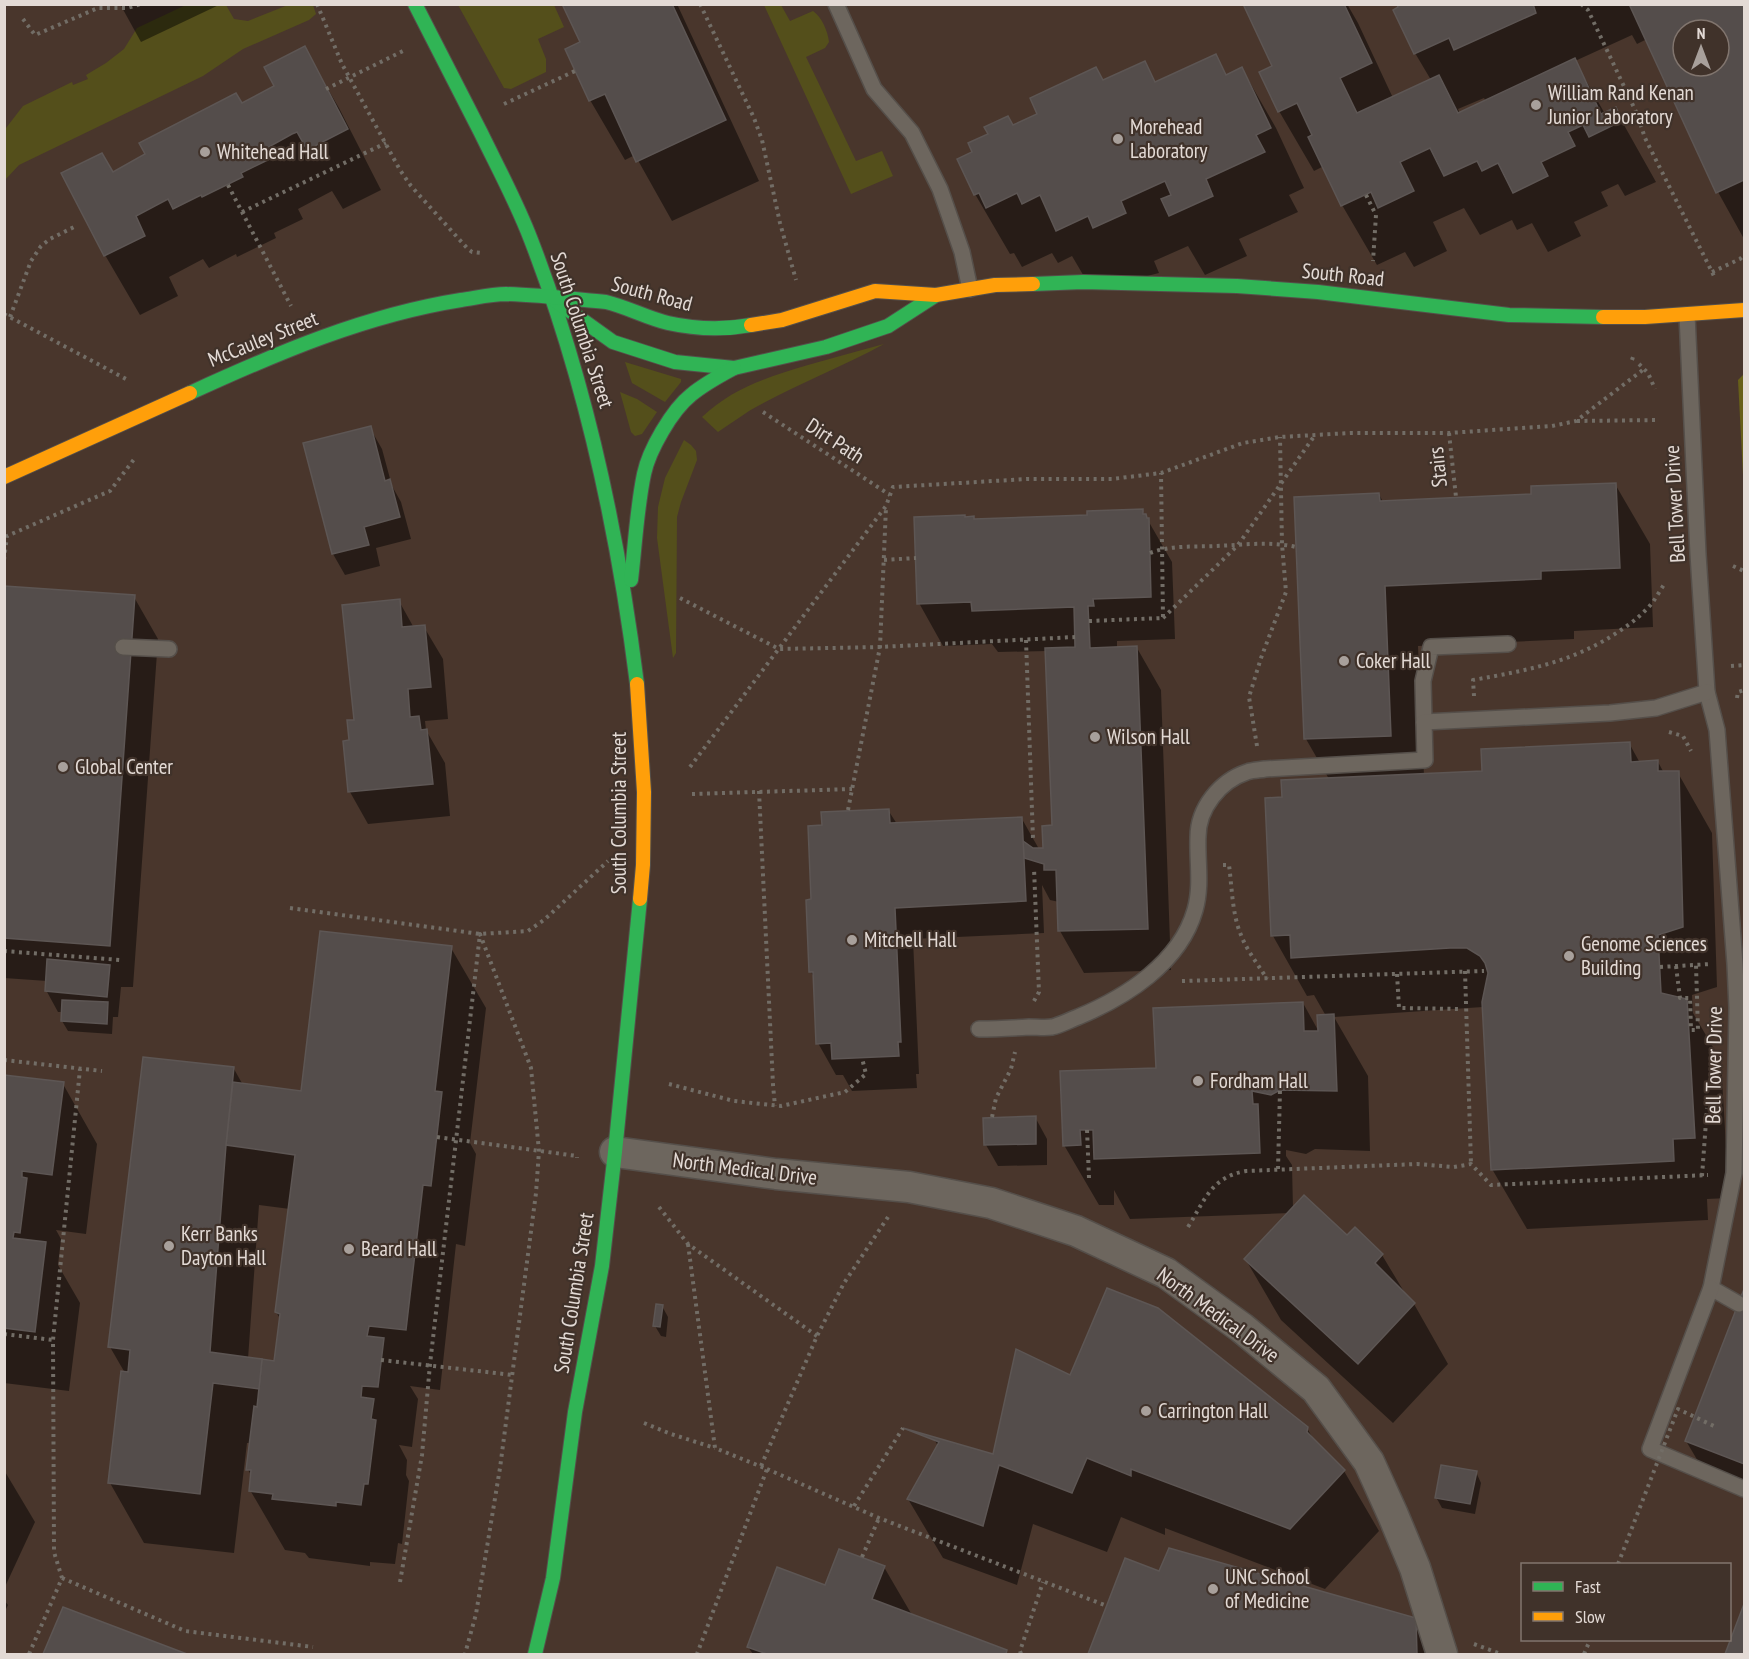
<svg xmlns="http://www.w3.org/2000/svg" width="1749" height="1659" font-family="'PT Sans Narrow',sans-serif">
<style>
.built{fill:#49362c;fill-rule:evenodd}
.green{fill:#544f1b}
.forest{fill:#686019}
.shadow{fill:#0007;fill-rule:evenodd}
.building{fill:#544d4b;stroke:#5d5654;stroke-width:1.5;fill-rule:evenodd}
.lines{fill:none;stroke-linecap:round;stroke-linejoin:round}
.lane-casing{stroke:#554f4a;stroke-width:18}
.street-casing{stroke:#554f4a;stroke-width:33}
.fast-casing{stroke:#554f4a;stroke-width:16}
.slow-casing{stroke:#554f4a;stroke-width:16}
.path{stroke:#726d66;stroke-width:4;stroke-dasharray:3 4.5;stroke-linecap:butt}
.lane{stroke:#6d665e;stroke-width:15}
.street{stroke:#6d665e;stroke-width:30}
.fast{stroke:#30b455;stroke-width:14}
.slow{stroke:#ff9f0a;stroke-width:14}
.path-bridge{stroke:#726d66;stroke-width:4;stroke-dasharray:3 4.5;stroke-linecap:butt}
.poi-dot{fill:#a8a09b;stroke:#40322a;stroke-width:2}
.labels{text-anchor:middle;stroke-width:4.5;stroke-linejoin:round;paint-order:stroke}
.poi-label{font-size:21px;fill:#e3dad5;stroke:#40322a;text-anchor:start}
.street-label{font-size:21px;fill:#e3dad5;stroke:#40322a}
</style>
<rect width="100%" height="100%" fill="#3b332f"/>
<path class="built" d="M5 5H1744V1654H5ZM1683 30H1719V66H1683ZM1522 1564H1730V1640H1522Z"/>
<g class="green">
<polygon points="188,4 226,5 234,19 248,21 288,5 313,5 316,14 309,20 243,49 203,76 19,165 5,180 4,131 6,128 23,106 72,82 73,85 88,79 86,75 106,63 124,49 137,28"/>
<polygon points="458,5 554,5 564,27 538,39 546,59 546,72 511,89 504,88"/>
<path d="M764 5H781L790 21 813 11C822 17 828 32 829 42L825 48 806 57 856 161 882 151 893 176 851 194Z"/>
<path d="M884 344C840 368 792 386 749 411 739 418 728 425 718 432L702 417C732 388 768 377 808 365 833 358 858 351 884 344Z"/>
<polygon points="625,362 681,379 681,382 665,402 632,383"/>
<polygon points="620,392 637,399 657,412 642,434 635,436 631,432"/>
<polygon points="684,440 691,445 696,451 697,460 681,502 677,517 676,653 673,658 657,538 658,507 665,478"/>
</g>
<polygon class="forest" points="1744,374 1744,494 1738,380"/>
<g class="shadow">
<polygon points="120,4 221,4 141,42"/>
<polygon points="564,4 677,4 759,181 672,221 635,155 625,160 590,100 567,49 582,43"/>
<path d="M1245 4H1347L1358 23 1393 98 1431 80 1415 53 1399 4H1744V239L1718 192 1647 39 1637 44 1632 35 1575 61 1605 114 1615 109 1656 182 1625 196 1618 184 1601 192 1608 206 1574 222 1581 236 1548 252 1532 223 1517 230 1512 220 1480 235 1464 208 1433 222 1447 251 1414 267 1405 252 1377 265 1342 205 1324 166 1314 171 1279 111 1274 67ZM1683 30H1719V66H1683ZM1484 98 1486 102 1460 114 1458 109Z"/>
<polygon points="304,48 339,108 381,190 343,209 332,191 298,209 303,219 274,233 276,238 237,257 236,254 209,268 203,259 169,277 178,296 140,315 105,255 112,173 276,86"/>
<polygon points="1215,56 1227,76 1242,69 1276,128 1304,188 1289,195 1298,212 1239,239 1247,256 1205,275 1188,246 1154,261 1159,273 1092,290 1072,256 1058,263 1052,253 1022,267 1014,253 1010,254 975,194 974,153 1013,127 1145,63 1156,83"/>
<polygon points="370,428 382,449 392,486 401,502 411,539 376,548 380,566 345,575 333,554 304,444"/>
<polygon points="1615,484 1650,544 1653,627 1574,631 1574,639 1418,646 1424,775 1483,772 1629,743 1640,763 1658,762 1664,773 1678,773 1712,833 1717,987 1692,995 1693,1013 1721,1061 1729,1198 1707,1199 1708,1220 1527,1229 1492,1169 1483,1007 1334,1017 1368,1076 1370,1151 1315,1149 1306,1154 1286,1150 1286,1156 1292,1165 1293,1209 1382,1255 1406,1295 1414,1304 1448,1364 1393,1423 1281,1320 1246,1260 1290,1213 1130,1219 1114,1190 1114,1205 1099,1205 1064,1145 1062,1073 1157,1069 1303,1003 1319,1032 1326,1016 1314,995 1307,996 1273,936 1283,799 1329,779 1306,739 1295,498 1379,494 1383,502 1533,495"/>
<polygon points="1142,510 1172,562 1175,639 1117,641 1117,648 1137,648 1161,690 1171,970 1084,973 1060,931 1059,902 1050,900 1042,885 1044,933 913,939 919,1074 916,1074 917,1088 852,1091 843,1075 836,1075 818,1043 815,979 811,972 813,900 824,826 888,810 897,824 1022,819 1039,849 1044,849 1054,827 1047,651 998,652 992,644 943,646 919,603 965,518 974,521 1089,516"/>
<polygon points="4,587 134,597 158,639 133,987 121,987 118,1017 113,1017 112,1034 68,1031 62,1021 63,1012 58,1012 46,990 47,981 4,978"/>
<polygon points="399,601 414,628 424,627 443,659 448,719 425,721 426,730 445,763 450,816 368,824 350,792 345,742 351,741 355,721"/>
<path d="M451 948 486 1008 470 1143 476 1154 465 1246 456 1244 440 1390 410 1386 418 1399 412 1447 399 1445 407 1460 406 1475 409 1481 402 1544 398 1543 395 1564 370 1562V1566L309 1558 305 1553 285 1550 250 1490 252 1476 248 1470 251 1443H247L234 1553 144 1543 110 1483 125 1373 110 1347 234 1069 243 1085 302 1092ZM259 1205 290 1209 276 1312 281 1320 276 1363 248 1359Z"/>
<polygon points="4,1076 63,1084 97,1144 86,1234 56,1230 61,1239 58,1265 80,1303 69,1391 4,1383"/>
<polygon points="1035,1117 1047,1139 1047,1165 998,1166 986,1145"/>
<polygon points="1744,1293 1744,1496 1711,1483 1686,1441"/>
<polygon points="662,1306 668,1317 666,1337 661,1336 655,1326"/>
<polygon points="1071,1377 1307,1428 1315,1442 1344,1471 1379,1531 1325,1589 1165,1528 1165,1535 1121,1517 1107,1552 1033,1524 1017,1585 943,1558 908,1499 938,1446 934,1439 995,1456"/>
<polygon points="4,1470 35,1522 4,1589"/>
<polygon points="1476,1472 1481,1483 1475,1514 1442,1508 1436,1497"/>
<polygon points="1126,1560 1160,1573 1415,1619 1435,1654 1090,1654"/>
<polygon points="884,1567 912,1615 1006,1651 1008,1654 753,1654 748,1647 826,1587"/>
<polygon points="4,1600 8,1605 4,1613"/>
<polygon points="64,1608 182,1654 44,1654"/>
<polygon points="1744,1608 1744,1654 1726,1654"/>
</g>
<g class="building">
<polygon points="562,4 672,4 726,120 636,162 605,94 589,101 565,49 580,42"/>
<polygon points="1243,4 1344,4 1372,63 1340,78 1357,113 1439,75 1458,113 1575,58 1601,114 1616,107 1622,121 1589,137 1583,125 1568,132 1575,146 1541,162 1548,176 1513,193 1498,163 1482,171 1477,161 1444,176 1430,148 1400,162 1414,191 1378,208 1371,192 1341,206 1308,137 1312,135 1297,103 1278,112 1259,72 1272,66"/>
<polygon points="1397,4 1533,4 1536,13 1454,50 1449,38 1414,54 1393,10 1398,7"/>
<path d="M1629 4H1744V180L1716 193ZM1683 30H1719V66H1683Z"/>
<polygon points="305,46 348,129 307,150 297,132 292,134 265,149 270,159 241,173 243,177 202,197 201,195 173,209 168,199 136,216 145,236 104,256 61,173 102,153 113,172 145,154 139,143 236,93 242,103 274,86 264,67"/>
<polygon points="1216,54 1226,75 1242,67 1271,128 1256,135 1265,152 1206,179 1213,196 1169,216 1161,199 1171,195 1165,181 1121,201 1126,213 1093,228 1088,216 1056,231 1040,195 1022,204 1017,193 986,208 979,193 974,195 957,159 972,152 968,143 988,134 984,127 1008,116 1013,125 1037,114 1030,98 1096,67 1103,80 1145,61 1155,82"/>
<polygon points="371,426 385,481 390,479 400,517 364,527 369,545 332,554 303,443"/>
<polygon points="1616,483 1620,568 1541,571 1541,579 1385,586 1391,736 1304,739 1294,497 1379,493 1380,501 1531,494 1531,486"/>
<polygon points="1143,509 1143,514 1146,514 1147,518 1149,518 1151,597 1093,599 1094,606 1088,606 1090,648 1137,646 1148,929 1058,931 1056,870 1044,870 1044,864 1024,858 1023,841 1033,848 1043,848 1042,826 1052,825 1045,648 1075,647 1074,607 972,611 971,602 917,604 914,517 965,515 965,517 974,516 974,519 1087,515 1087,511"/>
<polygon points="4,586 135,595 110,946 4,938"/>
<polygon points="400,599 402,627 425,625 431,687 408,689 410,717 419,716 421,730 427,729 433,784 348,792 343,741 349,740 347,720 354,720 342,605"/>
<polygon points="1630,742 1631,762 1658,760 1658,771 1679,771 1683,927 1658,935 1661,993 1687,999 1695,1138 1673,1139 1674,1161 1491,1170 1482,1002 1488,973 1485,963 1480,956 1467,948 1450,948 1291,958 1290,935 1271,936 1265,798 1282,797 1281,780 1482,771 1481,749"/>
<polygon points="889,809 890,823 1022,817 1026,901 895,908 901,1042 898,1042 899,1056 832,1059 831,1043 816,1044 813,972 809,972 806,900 811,899 808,826 822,825 821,812"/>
<polygon points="320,931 452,946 435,1091 442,1092 431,1186 423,1185 406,1330 369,1326 367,1336 384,1338 378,1387 362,1386 361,1397 374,1399 371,1419 376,1420 368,1484 364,1484 361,1505 336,1502 336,1506 272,1499 273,1494 249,1491 251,1470 246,1470 254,1406 257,1407 262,1359 274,1361 280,1314 275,1312 295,1155 226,1145 233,1082 301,1091"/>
<polygon points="47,959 110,965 107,997 45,991"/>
<polygon points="62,1000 108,1002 107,1024 61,1021"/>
<polygon points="1303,1002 1304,1031 1318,1031 1317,1015 1334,1014 1337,1091 1280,1090 1271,1095 1252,1091 1253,1104 1258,1104 1260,1153 1094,1159 1093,1130 1080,1130 1081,1145 1063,1146 1060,1071 1156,1068 1153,1008"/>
<polygon points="143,1057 234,1067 226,1145 210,1352 262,1359 259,1389 213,1383 200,1494 108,1483 121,1371 128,1372 130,1350 108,1347"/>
<polygon points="4,1075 64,1082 52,1175 22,1171 22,1177 27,1178 20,1233 14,1232 13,1238 46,1242 35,1332 4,1328"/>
<polygon points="1036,1116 1036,1144 984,1145 983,1118"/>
<polygon points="1304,1195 1347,1235 1355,1227 1383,1254 1375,1263 1415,1303 1358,1364 1244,1259"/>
<polygon points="1107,1288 1158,1308 1308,1427 1307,1432 1345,1470 1290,1529 1131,1469 1131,1476 1087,1458 1072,1493 999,1465 983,1526 907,1499 939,1442 903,1428 993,1454 1016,1349 1070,1375"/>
<polygon points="1744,1289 1744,1464 1685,1441"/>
<polygon points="656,1304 663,1305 660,1327 653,1326"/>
<polygon points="1441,1465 1477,1471 1470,1504 1435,1498"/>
<polygon points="1169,1548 1416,1618 1417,1654 1088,1654 1125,1558 1159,1571"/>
<polygon points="839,1549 885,1566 872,1599 1007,1650 1006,1654 767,1654 747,1647 777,1567 825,1585"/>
<polygon points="1744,1604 1744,1654 1725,1654"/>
<polygon points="63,1607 187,1654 43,1654"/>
</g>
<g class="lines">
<g class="lane-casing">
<g id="lane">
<polyline points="836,4 874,89 912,133 940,189 962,252 970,289"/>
<polyline points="1687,315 1698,554 1707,692 1717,730 1735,964 1737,1008 1734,1173 1711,1288 1739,1304"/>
<polyline points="123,647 169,649"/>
<polyline points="1424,722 1423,681 1431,647 1508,644"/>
<path d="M979 1029C996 1029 1013 1028 1029 1027 1037 1027 1045 1028 1052 1027 1061 1025 1070 1020 1078 1017 1126 997 1180 963 1195 910 1202 886 1197 861 1198 837 1198 808 1220 781 1247 772 1253 770 1259 770 1265 769L1425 760 1424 722 1610 713 1656 708 1707 692"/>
<polyline points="1711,1288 1650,1449 1744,1489"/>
</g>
</g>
<g class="street-casing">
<polyline id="street" points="615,1152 776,1174 909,1187 991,1203 1076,1231 1166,1273 1242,1328 1316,1389 1369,1462 1393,1515 1415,1568 1442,1654"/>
</g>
<g class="fast-casing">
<g id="fast">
<path d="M415 4C437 47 459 90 481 133 498 168 517 203 531 240 586 382 618 532 637 684"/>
<polyline points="1033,284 1083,282 1237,286 1318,292 1509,315 1603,317"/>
<polyline points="553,299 613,342 675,362 734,368 826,347 888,326 936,295"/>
<path d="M190 393C277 353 366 315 461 300 475 298 491 294 506 294 539 295 573 299 606 302 627 307 647 318 668 323 695 329 724 330 751 325"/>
<path d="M631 580C635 546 637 507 644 474 649 450 672 410 691 395 704 384 719 376 734 368"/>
<polyline points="535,1654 553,1578 575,1412 602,1266 615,1152 640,899"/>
</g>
</g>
<g class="slow-casing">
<g id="slow">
<polyline points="1603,317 1645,317 1744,310"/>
<polyline points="751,325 782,320 875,291 936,295 995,285 1033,284"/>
<polyline points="4,477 190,393"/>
<polyline points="637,684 644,792 643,865 640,899"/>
</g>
</g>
<g class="path">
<polyline points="317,4 342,64 400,170 411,186 467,248 472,252 481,253"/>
<polyline points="700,4 754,118 762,140 780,223 796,280"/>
<polyline points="1581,4 1588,10 1637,114 1645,138 1715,278"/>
<polyline points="23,19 35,35 98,8 127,8 141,4"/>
<polyline points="326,89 403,51"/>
<polyline points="504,104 575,71"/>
<polyline points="228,185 291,306"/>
<polyline points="1366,195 1376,215 1373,261"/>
<polyline points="242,212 386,143"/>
<polyline points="1712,272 1740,259 1744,255"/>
<polyline points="4,314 126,379"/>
<polyline points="10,317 31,261 41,246 50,239 76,226"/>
<polyline points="1632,360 1634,354"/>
<polyline points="1639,364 1648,373 1655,389"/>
<polyline points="763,412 890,495"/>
<polyline points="1577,421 1658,420"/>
<polyline points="1449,433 1456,497"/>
<path d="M1150 553C1171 545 1194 547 1216 546 1242 545 1270 541 1296 547"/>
<polyline points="4,560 7,536 110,491 135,458"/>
<polyline points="884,560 916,558"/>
<polyline points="1733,566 1744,571"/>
<polyline points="680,598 779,649 880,647 1075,637"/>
<polyline points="1163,618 1238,545 1315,435"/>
<polyline points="1089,621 1163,618 1161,473"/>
<polyline points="1026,640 1033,839"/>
<polyline points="1731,666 1744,665"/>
<path d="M1474 696 1473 680C1529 670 1574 662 1621 630 1633 622 1644 613 1653 602 1657 596 1661 589 1665 583"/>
<polyline points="1737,698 1738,692 1744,690"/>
<polyline points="1669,732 1683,736 1691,751"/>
<polyline points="1257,746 1249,697 1261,658 1286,592 1282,544 1280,437"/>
<polyline points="690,767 886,506 893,487 1027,479 1112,479 1161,473 1243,443 1280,437 1350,433 1449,433 1552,426 1576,421 1644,369"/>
<polyline points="759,791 773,1085 775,1106"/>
<polyline points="692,794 852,789"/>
<polyline points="848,810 880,647 886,507"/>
<path d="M1223 865H1229C1232 887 1232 914 1241 935 1247 951 1258 964 1267 979"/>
<polyline points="290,908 480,934 528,931 544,920 608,861"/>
<polyline points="4,951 120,960"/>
<polyline points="1676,966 1680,998 1690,998 1691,1030 1698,1030 1696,965"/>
<polyline points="1660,967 1711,964"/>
<polyline points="1465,971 1471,1164"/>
<polyline points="1397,974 1399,1008 1458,1009"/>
<polyline points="1182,981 1484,971"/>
<polyline points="1034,1001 1039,992 1034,868"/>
<polyline points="4,1060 102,1071"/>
<polyline points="669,1084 734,1101 781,1106 845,1092 866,1074 862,1058"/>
<polyline points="992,1117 996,1098 1011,1069 1015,1052"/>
<polyline points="1087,1130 1089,1178"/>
<polyline points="437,1137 577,1156 577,1158"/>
<polyline points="1278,1169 1280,1090"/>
<polyline points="1702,1176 1707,1108"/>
<polyline points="659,1207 688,1244 817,1336"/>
<path d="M1188 1227C1205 1200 1211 1177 1246 1171L1417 1164 1454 1167 1471 1164 1491 1185 1708 1175"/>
<polyline points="688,1244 715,1448 767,1469 697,1654"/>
<polyline points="4,1334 53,1340"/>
<polyline points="381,1360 513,1375"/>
<polyline points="644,1423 671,1434 715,1448"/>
<polyline points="761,1466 817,1336 844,1283 888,1217"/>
<polyline points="767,1469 879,1518 1107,1606"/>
<polyline points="854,1506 903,1428"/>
<polyline points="862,1557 879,1518"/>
<polyline points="62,1578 185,1631 313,1647"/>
<polyline points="400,1582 422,1455 430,1364 480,934 531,1068 539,1151 536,1193 500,1468 476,1614 465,1654"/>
<polyline points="1474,1644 1501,1654"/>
<polyline points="29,1654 62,1578 54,1552 53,1340 80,1069"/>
<polyline points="1021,1654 1020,1651 1043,1582"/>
<polyline points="1584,1654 1590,1640"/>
</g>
<use href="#lane" class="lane"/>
<use href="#street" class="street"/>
<use href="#fast" class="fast"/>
<use href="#slow" class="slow"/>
<polyline class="path-bridge" points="1618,1564 1678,1409 1716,1427"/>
</g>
<g class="poi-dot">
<circle cx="1536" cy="105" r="6"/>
<circle cx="1118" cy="139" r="6"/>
<circle cx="205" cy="152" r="6"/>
<circle cx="1344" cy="661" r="6"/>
<circle cx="1095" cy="737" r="6"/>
<circle cx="63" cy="767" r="6"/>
<circle cx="852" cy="940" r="6"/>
<circle cx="1569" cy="956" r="6"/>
<circle cx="1198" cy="1081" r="6"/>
<circle cx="169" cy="1246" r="6"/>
<circle cx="349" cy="1249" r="6"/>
<circle cx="1146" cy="1411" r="6"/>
<circle cx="1213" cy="1589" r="6"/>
</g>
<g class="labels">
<g class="poi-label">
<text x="1548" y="100">William Rand Kenan<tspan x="1548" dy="24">Junior Laboratory</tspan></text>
<text x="1130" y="134">Morehead<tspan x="1130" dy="24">Laboratory</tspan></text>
<text x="217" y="159">Whitehead Hall</text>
<text x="1356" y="668">Coker Hall</text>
<text x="1107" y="744">Wilson Hall</text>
<text x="75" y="774">Global Center</text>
<text x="864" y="947">Mitchell Hall</text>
<text x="1581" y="951">Genome Sciences<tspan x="1581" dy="24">Building</tspan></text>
<text x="1210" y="1088">Fordham Hall</text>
<text x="181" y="1241">Kerr Banks<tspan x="181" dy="24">Dayton Hall</tspan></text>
<text x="361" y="1256">Beard Hall</text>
<text x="1158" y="1418">Carrington Hall</text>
<text x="1225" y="1584">UNC School<tspan x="1225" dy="24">of Medicine</tspan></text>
</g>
<g class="street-label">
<text transform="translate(1343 275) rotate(6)" y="7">South Road</text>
<text transform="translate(652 294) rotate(15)" y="7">South Road</text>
<text transform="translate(582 330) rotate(72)" y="7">South Columbia Street</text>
<text transform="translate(263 339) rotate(-22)" y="7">McCauley Street</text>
<text transform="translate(835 441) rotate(33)" y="7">Dirt Path</text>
<text transform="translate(1438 467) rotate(-96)" y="7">Stairs</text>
<text transform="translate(1675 504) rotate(-93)" y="7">Bell Tower Drive</text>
<text transform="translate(619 813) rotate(-90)" y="7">South Columbia Street</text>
<text transform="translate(1714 1065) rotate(-89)" y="7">Bell Tower Drive</text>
<text transform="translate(745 1169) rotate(7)" y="7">North Medical Drive</text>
<text transform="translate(574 1293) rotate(-81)" y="7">South Columbia Street</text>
<text transform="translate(1218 1315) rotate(36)" y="7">North Medical Drive</text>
</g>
</g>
<rect width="1749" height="1659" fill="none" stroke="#e3dad5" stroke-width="12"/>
<rect x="1521" y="1563" width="210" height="78" fill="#40322a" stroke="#81756e" stroke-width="1.5"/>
<rect x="1533" y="1582" width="30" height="9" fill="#30b455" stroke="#81756e" stroke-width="1.5"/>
<text x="1575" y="1593" font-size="18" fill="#e3dad5">Fast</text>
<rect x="1533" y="1612" width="30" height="9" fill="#ff9f0a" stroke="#81756e" stroke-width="1.5"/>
<text x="1575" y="1623" font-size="18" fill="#e3dad5">Slow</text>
<g transform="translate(1701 48)"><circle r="28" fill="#40322a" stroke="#81756e" stroke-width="1.5"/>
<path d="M0-4.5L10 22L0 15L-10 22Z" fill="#a8a09b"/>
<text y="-9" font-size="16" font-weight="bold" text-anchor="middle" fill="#e3dad5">N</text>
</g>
</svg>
